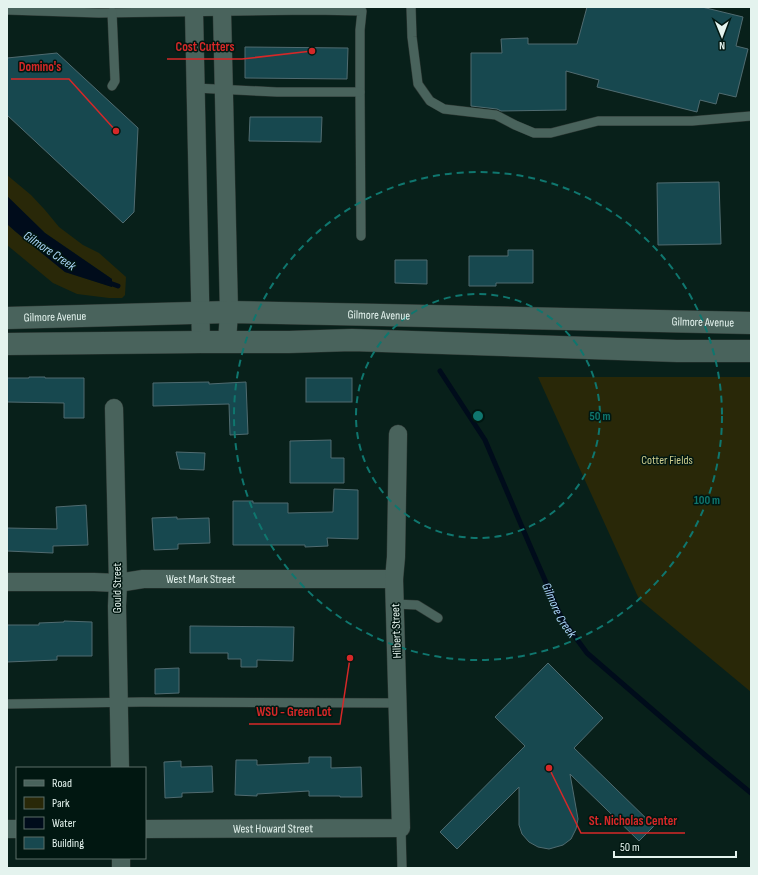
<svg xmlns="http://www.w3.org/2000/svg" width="758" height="875" font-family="'Sofia Sans Condensed',sans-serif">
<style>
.green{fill:#292808}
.water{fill:#000c1b}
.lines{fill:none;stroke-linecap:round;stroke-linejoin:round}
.stream{stroke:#000c1b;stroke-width:5}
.building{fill:#17484f;stroke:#506b70}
.service-casing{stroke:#2e3834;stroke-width:10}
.minor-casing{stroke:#2e3834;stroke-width:19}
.tertiary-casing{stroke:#2e3834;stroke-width:23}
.service{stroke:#49635c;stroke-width:9}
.minor{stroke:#49635c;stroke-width:18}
.tertiary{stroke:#49635c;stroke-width:22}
.ring{fill:none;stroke:#0f766e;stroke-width:2;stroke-dasharray:7 5}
.labels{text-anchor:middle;stroke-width:3;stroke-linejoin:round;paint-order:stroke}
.street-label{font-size:12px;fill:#e4f3ee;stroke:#011711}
.park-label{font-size:12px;fill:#cdcd8e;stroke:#011711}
.water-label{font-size:13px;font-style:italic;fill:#acd7f9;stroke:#011711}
.centre{fill:#0f766e;stroke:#011711;stroke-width:2}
.ring-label{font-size:12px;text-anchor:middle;font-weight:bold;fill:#0f766e;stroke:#011711;stroke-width:3;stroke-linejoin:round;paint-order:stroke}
.leader{fill:none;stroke:#d62828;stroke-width:1.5}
.callout-dot{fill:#d62828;stroke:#011711;stroke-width:1.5}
.callout-label{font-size:13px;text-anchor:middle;font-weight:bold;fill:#d62828;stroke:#011711;stroke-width:3;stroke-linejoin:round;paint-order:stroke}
</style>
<rect width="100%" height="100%" fill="#08201a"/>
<g class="green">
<polygon points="7,175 31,195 45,210 59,227 83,245 99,253 126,277 125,295 122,298 109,298 77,294 53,283 7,245 7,224 16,232 65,272 112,287 112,279 45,233 7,196"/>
<polygon points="538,377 751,377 751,692 639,599"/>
</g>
<polygon class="water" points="7,196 45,233 112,279 112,287 65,272 16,232 7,224"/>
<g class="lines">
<g class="stream">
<polyline points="107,282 118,286"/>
<path id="s1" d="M440 371 485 440 531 548 562 619 587 653 705 755 751 793"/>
</g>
</g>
<g class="building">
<polygon points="587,7 702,7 743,17 736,46 748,49 736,97 719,93 716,104 700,100 697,112 597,87 599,80 566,71 566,110 501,111 497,109 471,106 471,53 502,53 501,39 528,38 528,44 577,44"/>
<polygon points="245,47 348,48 347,79 245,78"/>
<polygon points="57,53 138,128 134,212 123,223 7,115 7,58"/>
<polygon points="250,117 322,117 321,142 249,141"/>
<polygon points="719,182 721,244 658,245 657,183"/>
<polygon points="508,250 533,250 533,283 496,283 496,286 469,286 469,256 508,256"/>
<polygon points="395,260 427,260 427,284 395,283"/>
<polygon points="29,377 45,377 45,378 84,378 84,418 64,418 64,403 7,402 7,378 29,378"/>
<rect x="306" y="378" width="46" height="24"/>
<polygon points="209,382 209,384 246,382 248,434 230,435 229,404 153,406 153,383"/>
<polygon points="331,440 331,458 344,458 344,483 290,483 290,441"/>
<polygon points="176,452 205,453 204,470 180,469"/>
<polygon points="334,489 358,490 358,539 327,538 328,546 305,547 305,545 233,545 233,501 253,501 253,503 288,503 288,513 333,512"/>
<polygon points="86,505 88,545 53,546 53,553 7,551 7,528 57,529 56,507"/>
<polygon points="177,517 177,519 209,518 210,543 178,544 178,549 154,550 152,518"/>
<polygon points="64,621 92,622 92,656 57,656 57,660 7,662 7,625 39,625 39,623 64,622"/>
<polygon points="190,626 294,627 293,661 257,660 257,667 241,667 241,659 228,659 228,653 190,653"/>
<polygon points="548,663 603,718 574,748 654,826 639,841 570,774 578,819 576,829 571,839 563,845 549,849 538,847 529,842 522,834 519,825 519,787 457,849 440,832 525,746 495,717"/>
<polygon points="179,668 179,693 155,694 155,669"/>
<polygon points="309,757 331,757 331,768 361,767 362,797 340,797 340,796 309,796 309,791 257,794 257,796 235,795 236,760 257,760 257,765 309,763"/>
<polygon points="181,761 181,767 212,766 213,792 182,793 182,797 165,798 164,762"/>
</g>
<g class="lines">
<g class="service-casing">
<g id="service">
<polyline points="411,7 412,37 418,84 430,101 444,109 496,115 515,125 534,133 551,133 598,121 692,121 751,116"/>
<polyline points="7,10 99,13 313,10 362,11 360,30 360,92 361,236"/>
<polyline points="112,12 115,81 112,86"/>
<polyline points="195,88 277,92 360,92"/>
<polyline points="395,604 417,605 438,618"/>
<polyline points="7,704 142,702 398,703"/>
<polyline points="401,828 402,868"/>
</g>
</g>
<g class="minor-casing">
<g id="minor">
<polyline points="194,11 201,342"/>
<polyline points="222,11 229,312 227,342"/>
<polyline points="114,408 118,583 117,606 120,768"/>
<path id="s2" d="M7 582H94L118 583 143 579H394"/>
<polyline points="7,829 17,829"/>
<path id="s3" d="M145 829 401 828 394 579 396 557 398 434"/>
<polyline points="121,858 121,868"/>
</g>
</g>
<g class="tertiary-casing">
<g id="tertiary">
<path id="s4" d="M7 318 229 312 381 315 751 323"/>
<polyline points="7,344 201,342 289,342 352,340 677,351 751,351"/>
</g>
</g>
<use href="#service" class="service"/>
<use href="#minor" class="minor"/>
<use href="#tertiary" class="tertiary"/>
</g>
<g class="ring">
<circle cx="478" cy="416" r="122"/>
<circle cx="478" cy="416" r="244"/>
</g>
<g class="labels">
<g class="street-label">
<text dy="4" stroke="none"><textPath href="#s4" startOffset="372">Gilmore Avenue</textPath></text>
<text dy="4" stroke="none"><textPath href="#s4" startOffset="48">Gilmore Avenue</textPath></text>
<text dy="4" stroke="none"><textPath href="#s4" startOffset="696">Gilmore Avenue</textPath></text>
<text dy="4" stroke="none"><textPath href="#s2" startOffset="194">West Mark Street</textPath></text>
<text transform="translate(117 588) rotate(-90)" y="4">Gould Street</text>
<text transform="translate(396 631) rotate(-92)" y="4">Hilbert Street</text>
<text dy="4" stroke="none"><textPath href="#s3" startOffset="128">West Howard Street</textPath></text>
</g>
<g class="park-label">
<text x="667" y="464">Cotter Fields</text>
</g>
<g class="water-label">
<text transform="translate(50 250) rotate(34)" y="5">Gilmore Creek</text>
<text dy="5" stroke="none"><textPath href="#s1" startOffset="268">Gilmore Creek</textPath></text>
</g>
</g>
<circle cx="478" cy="416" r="6" class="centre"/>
<g class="ring-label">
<text x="600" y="420">50 m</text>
<text x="707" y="504">100 m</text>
</g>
<path class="leader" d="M312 51L242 59H167M116 131L69 79H11M350 658L340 724H249M549 768L581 833H685"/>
<g class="callout-dot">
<circle cx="312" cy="51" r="4"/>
<circle cx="116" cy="131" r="4"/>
<circle cx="350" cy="658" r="4"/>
<circle cx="549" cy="768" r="4"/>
</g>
<g class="callout-label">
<text x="205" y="51">Cost Cutters</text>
<text x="40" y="71">Domino's</text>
<text x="294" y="716">WSU - Green Lot</text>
<text x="633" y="825">St. Nicholas Center</text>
</g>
<rect width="758" height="875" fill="none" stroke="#e4f3ee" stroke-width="16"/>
<rect x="16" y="767" width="130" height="92" fill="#011711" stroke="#5c6f69"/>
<rect x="24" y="780" width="20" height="6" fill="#49635c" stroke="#5c6f69"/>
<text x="52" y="787" font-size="12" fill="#e4f3ee">Road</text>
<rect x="24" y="797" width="20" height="12" fill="#292808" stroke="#5c6f69"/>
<text x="52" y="807" font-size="12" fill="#e4f3ee">Park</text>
<rect x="24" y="817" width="20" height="12" fill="#000c1b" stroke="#5c6f69"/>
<text x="52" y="827" font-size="12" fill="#e4f3ee">Water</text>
<rect x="24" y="837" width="20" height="12" fill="#17484f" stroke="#5c6f69"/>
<text x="52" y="847" font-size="12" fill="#e4f3ee">Building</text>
<g transform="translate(722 36) rotate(179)" stroke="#011711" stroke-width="3" paint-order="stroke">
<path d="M0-3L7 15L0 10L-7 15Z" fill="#e4f3ee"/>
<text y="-6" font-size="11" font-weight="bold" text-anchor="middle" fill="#e4f3ee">N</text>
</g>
<path d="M614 851v6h122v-6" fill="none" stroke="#e4f3ee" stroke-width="2"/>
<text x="620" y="851" font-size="12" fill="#e4f3ee" stroke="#011711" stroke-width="3" paint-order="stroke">50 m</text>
</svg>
